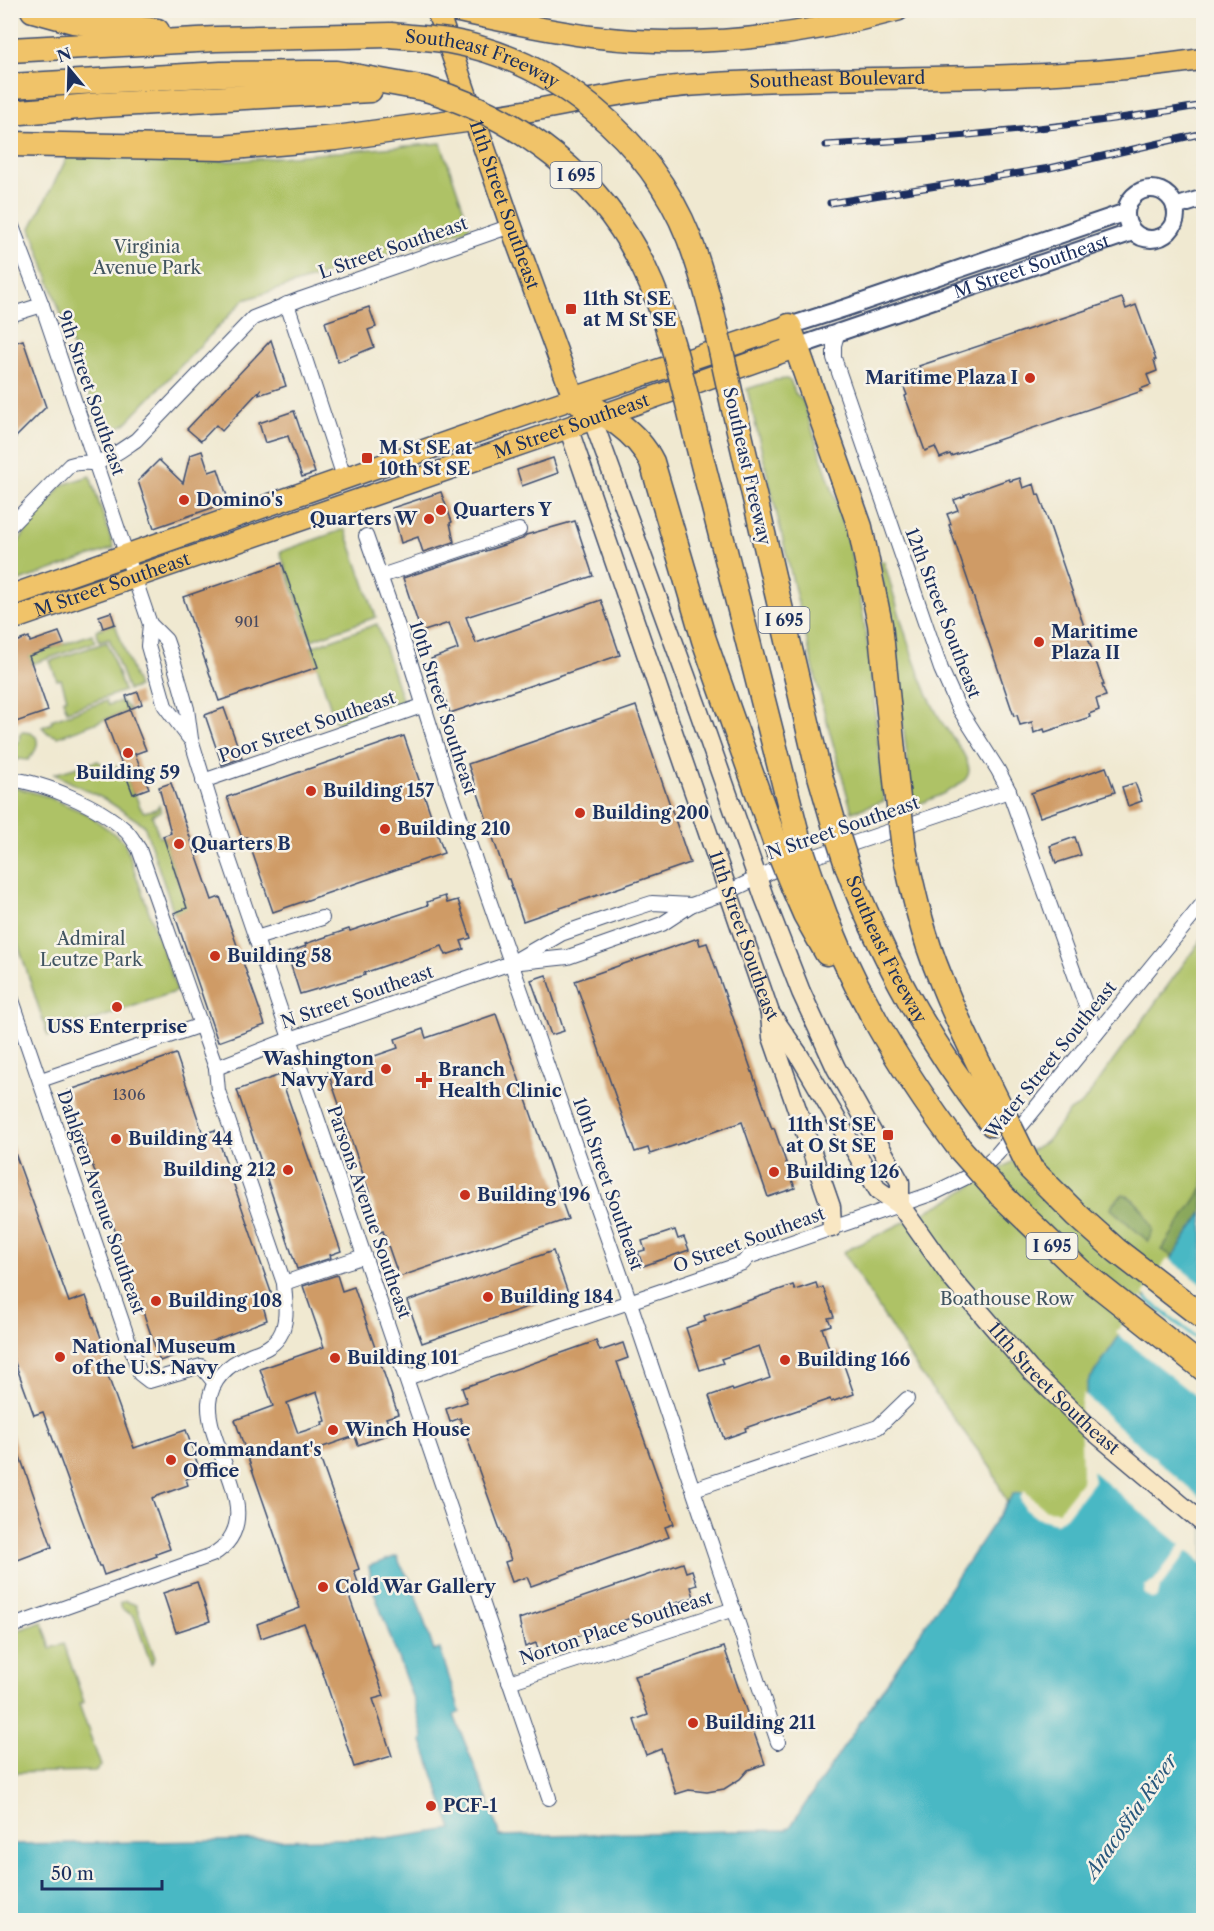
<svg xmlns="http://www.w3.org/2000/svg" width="1214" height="1931" font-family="'Libre Caslon Text',serif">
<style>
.green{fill:#aec266;stroke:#647862;stroke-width:1.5}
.forest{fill:#8aa85b;stroke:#526c5c;stroke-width:1.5}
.water{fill:#4ab8c4;stroke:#327491;stroke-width:1.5}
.pier{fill:#f0e9d1}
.building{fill:#cf9b66;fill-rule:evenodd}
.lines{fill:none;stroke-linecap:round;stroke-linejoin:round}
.minor-casing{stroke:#3b4b6f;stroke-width:16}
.tertiary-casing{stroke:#3b4b6f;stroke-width:20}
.secondary-casing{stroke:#3b4b6f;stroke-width:21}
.primary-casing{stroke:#3b4b6f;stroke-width:24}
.motorway-casing{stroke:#3b4b6f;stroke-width:27}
.minor{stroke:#fff;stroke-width:14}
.tertiary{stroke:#fff;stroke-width:16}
.secondary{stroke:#f9e7c3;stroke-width:18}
.primary{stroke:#f0c369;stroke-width:21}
.motorway{stroke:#f0c369;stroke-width:24}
.rail-casing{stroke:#1b2f5e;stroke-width:7}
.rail{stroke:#f7f3e8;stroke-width:4.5;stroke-dasharray:14;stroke-linecap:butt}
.motorway-bridge-casing{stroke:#3b4b6f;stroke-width:27;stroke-linecap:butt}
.motorway-bridge{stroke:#f0c369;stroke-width:24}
.poi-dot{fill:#c8321e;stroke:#f7f3e8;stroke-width:2}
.labels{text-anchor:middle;stroke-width:5;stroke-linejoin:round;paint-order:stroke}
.number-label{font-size:15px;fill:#484a60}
.shield{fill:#f7f3e8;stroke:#5d6a87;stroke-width:1.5}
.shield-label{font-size:16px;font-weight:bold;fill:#1b2f5e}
.street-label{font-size:18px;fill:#1b2f5e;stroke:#f7f3e8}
.park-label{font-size:18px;fill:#405460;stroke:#f7f3e8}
.poi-label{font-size:18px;font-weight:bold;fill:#1b2f5e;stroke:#f7f3e8;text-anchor:start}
.water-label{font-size:20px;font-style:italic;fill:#29587d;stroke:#f7f3e8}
</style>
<rect width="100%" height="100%" fill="#f7f3e8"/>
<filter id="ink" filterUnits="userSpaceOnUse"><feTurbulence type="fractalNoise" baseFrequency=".0167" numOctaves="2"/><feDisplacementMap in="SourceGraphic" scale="12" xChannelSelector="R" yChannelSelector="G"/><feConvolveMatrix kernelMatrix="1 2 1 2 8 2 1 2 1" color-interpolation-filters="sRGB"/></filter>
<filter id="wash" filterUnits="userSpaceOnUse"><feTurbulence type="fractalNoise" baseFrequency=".008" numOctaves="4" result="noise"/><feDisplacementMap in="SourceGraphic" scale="24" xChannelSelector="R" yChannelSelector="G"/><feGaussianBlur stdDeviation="1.35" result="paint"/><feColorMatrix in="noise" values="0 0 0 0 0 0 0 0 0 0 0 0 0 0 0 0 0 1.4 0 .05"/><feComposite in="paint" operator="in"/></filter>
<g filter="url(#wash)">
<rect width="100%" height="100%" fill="#f0e9d1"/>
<g class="green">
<path d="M441 143 470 228 244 300 126 423C115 431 107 430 98 421L31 228 68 156 233 161Z"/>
<path d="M787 379 791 382 795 393 803 401C820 457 843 513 855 571 871 646 876 725 884 801L852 812 822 704 747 389 775 380Z"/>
<polygon points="90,476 114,548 11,584 11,553 30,525 62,485"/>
<polygon points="345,529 376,617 311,640 280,552"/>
<path d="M879 560 884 562C900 614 913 671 940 719 947 732 974 760 968 775 963 788 927 801 913 806L892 634Z"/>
<polygon points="115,624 138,687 128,690 109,638 99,641 96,630"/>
<polygon points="377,624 404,705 347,725 335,721 311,647"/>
<polygon points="92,634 95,642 32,664 28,653 39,649 41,652"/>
<polygon points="107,642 124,691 67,711 63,700 67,698 61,679 57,680 50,661"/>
<polygon points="106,701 108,705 121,701 130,710 58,737 48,733 42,727 52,723 51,720"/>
<path d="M23 732 31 733 36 737C40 746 34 753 28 760L18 759 11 765V743L19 742 20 733Z"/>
<polygon points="98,761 108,770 122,765 133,794 135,794 140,807 144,812 156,809 159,805 161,811 152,815 159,837 163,836 185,901 212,900 174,913 144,825 106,800 54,774"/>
<polygon points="11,786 46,796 87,814 124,841 177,991 48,1036 11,923"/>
<polygon points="1203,937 1204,1003 1201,1008 1204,1010 1203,1212 1088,1382 1084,1483 1061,1514 1045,1513 1013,1494 1007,1503 991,1468 920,1373 843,1252 943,1203 1047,1141 1070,1111 1082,1104"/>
<polygon points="126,1601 136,1605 155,1658 151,1664 134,1616 122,1609 120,1603"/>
<polygon points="42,1622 51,1648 64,1644 84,1702 79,1704 101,1766 95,1771 11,1773 10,1633"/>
</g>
<g class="forest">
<polygon points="1203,1188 1203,1212 1173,1256 1161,1250"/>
<path d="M1123 1194C1138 1199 1148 1217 1153 1230L1148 1241 1111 1209 1113 1203Z"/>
</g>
<polygon class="water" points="1203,1212 1203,1920 11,1920 10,1844 393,1838 452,1829 422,1741 423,1736 414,1702 370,1581 370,1572 369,1566 397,1556 401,1566 411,1581 434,1651 440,1649 460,1712 454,1715 488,1801 500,1836 785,1830 790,1827 1013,1494 1022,1493 1045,1513 1061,1514 1083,1483 1083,1410 1088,1382"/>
<g class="pier">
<polygon points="1168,1258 1203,1286 1203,1341 1143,1294"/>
<polygon points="1141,1297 1203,1346 1203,1402 1116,1333"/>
<polygon points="1083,1393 1121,1429 1203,1500 1203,1564 1188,1551 1160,1587 1158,1596 1155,1598 1151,1599 1144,1594 1145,1586 1153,1582 1181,1545 1092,1471 1094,1481 1066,1517 1056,1523 1037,1518 1025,1509 1020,1498 1024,1491 1046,1510 1059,1511 1081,1482 1082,1473 1080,1410"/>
</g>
<g id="blocks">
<g class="building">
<polygon points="1122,298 1126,309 1136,305 1156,360 1154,360 1157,371 1147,375 1151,385 1140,389 1142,391 951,456 950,454 940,458 935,447 925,451 905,396 907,395 903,385 914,381 910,371 920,368 919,366"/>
<polygon points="369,307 376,327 368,330 374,347 338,362 325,322"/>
<polygon points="23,340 46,407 10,443 10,344"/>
<polygon points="271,340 286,386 259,395 260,390 222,431 216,425 201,441 187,429"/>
<polygon points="294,411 315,473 302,477 288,436 265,443 259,423"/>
<polygon points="202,451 209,472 218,469 229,502 154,528 138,481 159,460 183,483 190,455"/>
<polygon points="553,458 558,473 522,486 517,470"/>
<polygon points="1020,478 1023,488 1034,484 1037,495 1039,494 1104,685 1102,685 1106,696 1096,699 1099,710 1089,714 1090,717 1045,732 1044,729 1034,733 1032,722 1020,725 1017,715 1014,716 949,525 951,524 947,514 958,510 954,500 965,496 964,495 1009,479 1010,481"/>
<polygon points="441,492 452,522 450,523 454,542 423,552 418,537 401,543 392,508"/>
<polygon points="575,521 593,576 466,617 476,643 601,600 620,655 450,713 431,659 458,649 449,623 421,632 403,578 522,539 526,535"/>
<polygon points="282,563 318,667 219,701 183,597"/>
<polygon points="111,612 115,624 103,628 99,616"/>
<polygon points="59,632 64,644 29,656 48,711 10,724 10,644 29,637 30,642"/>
<polygon points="138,692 142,704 130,709 126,696"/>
<polygon points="636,706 690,863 523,921 509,879 507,879 468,764"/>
<polygon points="224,708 242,758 222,765 205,715"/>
<polygon points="130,710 146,750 135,754 149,788 133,794 105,720"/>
<polygon points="404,736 444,853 273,912 247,837 242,838 227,797"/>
<polygon points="1106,767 1115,792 1040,817 1031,793"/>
<polygon points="171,783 212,900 220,897 265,1025 218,1042 174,913 187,908 163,836 171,833 159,787"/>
<polygon points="1135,783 1142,801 1128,806 1122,787"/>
<polygon points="1075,837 1081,855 1056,863 1050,846"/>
<polygon points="445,896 447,903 458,900 471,938 461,941 464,949 446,955 442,946 364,973 365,975 300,994 287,953 306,946 305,944 349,929 350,931 428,905 427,902"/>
<polygon points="698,938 700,945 707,943 772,1129 774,1128 795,1188 768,1197 742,1122 650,1154 648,1148 635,1152 575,981"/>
<polygon points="546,975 564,1031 551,1035 531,980"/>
<polygon points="496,1014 568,1219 399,1277 383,1231 378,1233 373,1220 378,1218 328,1072 398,1048 395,1039 423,1029 426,1038"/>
<polygon points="176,1054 203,1134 215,1130 273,1298 262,1302 267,1320 160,1361 67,1091"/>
<polygon points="280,1075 341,1251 330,1255 331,1258 297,1269 237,1090"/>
<polygon points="12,1145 69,1302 86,1296 114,1374 108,1376 134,1448 186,1430 201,1474 186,1479 188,1485 152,1498 170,1549 156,1554 157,1556 104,1575 101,1566 99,1566 43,1412 34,1415 10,1349 10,1146"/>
<polygon points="675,1230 678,1239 684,1237 689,1250 643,1266 638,1252 645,1250 642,1241"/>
<polygon points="553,1251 568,1293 422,1343 407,1301"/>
<path d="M337 1275 342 1291 354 1287 398 1414 386 1418 392 1433 358 1445 355 1436 317 1449 359 1569 354 1571 359 1585 347 1590 384 1696 373 1699 392 1756 354 1767 315 1649H314L304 1623 261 1638 257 1624 300 1608 235 1420 273 1406 260 1369 324 1347 303 1286ZM317 1392 326 1421 322 1422 323 1425 298 1433 287 1403Z"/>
<polygon points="816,1283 818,1289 823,1287 834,1317 828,1318 831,1325 822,1328 831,1354 839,1351 854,1394 831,1402 830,1399 745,1428 746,1431 724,1439 709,1396 732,1388 733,1391 770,1378 759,1346 721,1359 723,1363 700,1370 686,1328 706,1321 704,1316 793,1285 795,1290"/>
<polygon points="596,1341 600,1351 623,1343 628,1358 617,1362 674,1524 665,1527 669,1537 531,1586 527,1577 512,1582 505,1562 511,1560 460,1418 450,1422 446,1409 467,1402 462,1388"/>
<polygon points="10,1434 12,1434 52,1547 10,1563"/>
<polygon points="683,1563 686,1572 692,1570 697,1585 691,1587 694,1597 644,1614 646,1620 633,1625 631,1618 538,1650 536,1643 525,1647 519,1619"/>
<polygon points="197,1582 210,1621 176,1632 163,1593"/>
<polygon points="724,1647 765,1764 748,1770 740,1779 724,1789 707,1792 689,1790 676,1794 661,1749 646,1755 634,1720 648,1715 634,1676 647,1673"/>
</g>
</g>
</g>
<g filter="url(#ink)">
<use href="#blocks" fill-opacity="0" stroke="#3b4b6f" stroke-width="1.5"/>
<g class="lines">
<g class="minor-casing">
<g id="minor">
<polyline points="10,221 42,305 150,624 166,640 174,663 187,709 191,739 218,827 549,1798"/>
<polyline points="287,304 345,480"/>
<polyline points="10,315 42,305"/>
<polyline points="838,331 834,345 834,358 941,669 958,707 998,770 1009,791 1096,1034"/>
<path d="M10 526 70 465C83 460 88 465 98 462 113 457 124 448 136 440L253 318 301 299 511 226"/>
<polyline points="366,536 408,655 447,780 623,1282 778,1742"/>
<polyline points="381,576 519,530"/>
<polyline points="150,624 148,646 165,706 189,738"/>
<path d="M10 779C45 783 99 806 125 830 131 835 134 842 139 849L216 1068 218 1091 284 1283C285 1300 289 1322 279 1337 272 1347 263 1350 252 1354 230 1363 211 1378 209 1403 206 1451 272 1520 212 1555L10 1627"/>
<polyline points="203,781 422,706"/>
<polyline points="256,938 322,918"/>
<polyline points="511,963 568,957 662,924 691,905 728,892 774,870 1009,791"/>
<polyline points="10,994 140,1374 149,1381 201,1366 214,1382"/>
<polyline points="216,1068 290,1039 511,963 561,934 624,912 652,903 691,905"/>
<polyline points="41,1080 201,1025"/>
<polyline points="284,1283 364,1256"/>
<polyline points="407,1378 743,1263 748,1257 934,1193 977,1172 997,1154 1025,1121 1204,902"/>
<polyline points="694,1489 878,1427 907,1399"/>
<polyline points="509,1682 734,1609"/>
</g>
</g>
<g class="tertiary-casing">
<g id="tertiary">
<circle cx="1151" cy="214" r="25"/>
<polyline points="1175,207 1204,198"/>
<polyline points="789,326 845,308 1126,212"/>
<path id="s1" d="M796 347 1133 232"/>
</g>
</g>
<g class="secondary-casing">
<g id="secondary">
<polyline points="592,418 698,709 764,897 801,992 836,1068 900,1182 900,1205"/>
<path id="s2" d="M568 427 770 1013 799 1055 878 1190 900 1205 953 1280 1030 1370 1091 1429 1204 1524"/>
<polyline points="770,1015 772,1037 831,1207 832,1228"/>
</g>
</g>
<g class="primary-casing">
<g id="primary">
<path id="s3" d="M437 10 511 226 567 380 574 398 584 409"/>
<path d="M451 10C499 20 547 31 595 37 697 49 799 37 898 10"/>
<path id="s4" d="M486 117C524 113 560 105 598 98 639 90 681 85 724 83 884 74 1044 84 1204 59"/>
<polyline points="10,596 536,411 789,326"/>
<path id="s5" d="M10 620 547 435 796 347"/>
</g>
</g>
<g class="motorway-casing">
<g id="motorway">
<polyline points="33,10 73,21 157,31"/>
<polyline points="10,50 216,39 390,35"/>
<polyline points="10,86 221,74 309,73 337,73 426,89"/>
<polyline points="10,113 102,105 370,90"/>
<polyline points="10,144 222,148 336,138 473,119"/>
<polyline points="789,326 860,527 880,624 897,790"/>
<path d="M574 398C604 413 636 430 652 462L704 640 778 850"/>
<polyline points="734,409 818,769 836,831"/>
<polyline points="697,441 799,842"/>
<path d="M904 849C913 892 923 936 940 977 957 1023 981 1067 1002 1111"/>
<path id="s6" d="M848 868C883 961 931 1045 992 1124"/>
<path d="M812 880C846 979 898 1066 960 1149"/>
<polyline points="794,889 805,914 827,953"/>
<polyline points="1030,1168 1077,1215 1116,1250 1204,1318"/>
<polyline points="1000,1194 1079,1270 1204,1369"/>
</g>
</g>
<use href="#minor" class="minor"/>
<use href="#tertiary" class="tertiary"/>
<use href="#secondary" class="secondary"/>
<use href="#primary" class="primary"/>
<use href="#motorway" class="motorway"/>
<g class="rail-casing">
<g id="rail">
<path d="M826 145C953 138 1078 127 1204 105"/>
<polyline points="830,203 1050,168 1204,133"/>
</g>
</g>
<use href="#rail" class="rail"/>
<g class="motorway-bridge-casing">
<g id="motorway-bridge">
<path id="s7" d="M390 35C409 37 429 38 449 41 553 59 650 139 689 238 710 293 721 352 734 409"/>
<path d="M426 89C519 117 601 178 644 268 670 322 683 383 697 441"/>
<polyline points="897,790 904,849"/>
<polyline points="836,831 848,868"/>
<polyline points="799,842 812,880"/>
<polyline points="778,850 794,889"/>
<polyline points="1002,1111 1030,1168"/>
<polyline points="960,1149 1000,1194"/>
</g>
</g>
<use href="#motorway-bridge" class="motorway-bridge"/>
</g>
</g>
<g class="poi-dot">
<rect x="565" y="303" width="12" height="12" rx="3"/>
<circle cx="1030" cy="378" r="6"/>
<rect x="361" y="452" width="12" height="12" rx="3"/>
<circle cx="184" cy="500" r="6"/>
<circle cx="441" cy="510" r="6"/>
<circle cx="429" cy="519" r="6"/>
<circle cx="1039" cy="642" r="6"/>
<circle cx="128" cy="753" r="6"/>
<circle cx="311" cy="791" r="6"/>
<circle cx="580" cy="813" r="6"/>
<circle cx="385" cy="829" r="6"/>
<circle cx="179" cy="844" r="6"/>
<circle cx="215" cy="956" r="6"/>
<circle cx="117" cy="1007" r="6"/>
<circle cx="386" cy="1069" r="6"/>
<path d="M421 1071h6v6h6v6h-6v6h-6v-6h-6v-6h6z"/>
<rect x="882" y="1129" width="12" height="12" rx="3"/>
<circle cx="116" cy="1139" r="6"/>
<circle cx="288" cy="1170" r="6"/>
<circle cx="774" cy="1172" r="6"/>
<circle cx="465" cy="1195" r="6"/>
<circle cx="488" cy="1297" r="6"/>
<circle cx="156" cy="1301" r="6"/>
<circle cx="60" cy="1357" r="6"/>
<circle cx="335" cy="1358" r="6"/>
<circle cx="785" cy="1360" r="6"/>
<circle cx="333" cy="1430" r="6"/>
<circle cx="171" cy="1460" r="6"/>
<circle cx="323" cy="1587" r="6"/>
<circle cx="693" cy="1723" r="6"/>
<circle cx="431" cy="1806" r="6"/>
</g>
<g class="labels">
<g class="number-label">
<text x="247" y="627">901</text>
<text x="129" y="1100">1306</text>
</g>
<g class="shield">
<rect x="550.5" y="162" width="51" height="26" rx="4.5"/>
<rect x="758.5" y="607" width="51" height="26" rx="4.5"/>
<rect x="1026.5" y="1233" width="51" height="26" rx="4.5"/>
</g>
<g class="shield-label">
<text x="576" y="181">I 695</text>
<text x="784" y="626">I 695</text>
<text x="1052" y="1252">I 695</text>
</g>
<g class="street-label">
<text dy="6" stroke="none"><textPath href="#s7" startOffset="96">Southeast Freeway</textPath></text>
<text dy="6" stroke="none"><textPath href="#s4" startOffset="354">Southeast Boulevard</textPath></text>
<text dy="6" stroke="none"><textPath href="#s3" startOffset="206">11th Street Southeast</textPath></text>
<text transform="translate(393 248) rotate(-19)" y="6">L Street Southeast</text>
<text dy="6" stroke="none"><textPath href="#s1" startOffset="249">M Street Southeast</textPath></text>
<text transform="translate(91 393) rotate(71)" y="6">9th Street Southeast</text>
<text dy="6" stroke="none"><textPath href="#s5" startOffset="594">M Street Southeast</textPath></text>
<text transform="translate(747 466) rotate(77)" y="6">Southeast Freeway</text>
<text dy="6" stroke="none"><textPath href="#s5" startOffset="108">M Street Southeast</textPath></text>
<text transform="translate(943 613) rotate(69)" y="6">12th Street Southeast</text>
<text transform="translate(443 708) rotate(72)" y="6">10th Street Southeast</text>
<text transform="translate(307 727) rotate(-19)" y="6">Poor Street Southeast</text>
<text transform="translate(843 828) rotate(-19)" y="6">N Street Southeast</text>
<text dy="6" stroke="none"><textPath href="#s2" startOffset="538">11th Street Southeast</textPath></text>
<text dy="6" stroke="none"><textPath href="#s6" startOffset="90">Southeast Freeway</textPath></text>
<text transform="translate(357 997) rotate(-19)" y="6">N Street Southeast</text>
<text transform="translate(1051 1060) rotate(-51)" y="6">Water Street Southeast</text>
<text transform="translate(608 1184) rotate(71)" y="6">10th Street Southeast</text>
<text transform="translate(101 1202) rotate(71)" y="6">Dahlgren Avenue Southeast</text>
<text transform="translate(369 1212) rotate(71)" y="6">Parsons Avenue Southeast</text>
<text transform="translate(749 1240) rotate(-20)" y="6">O Street Southeast</text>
<text dy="6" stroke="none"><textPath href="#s2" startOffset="1094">11th Street Southeast</textPath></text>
<text transform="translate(616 1628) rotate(-18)" y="6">Norton Place Southeast</text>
</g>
<g class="park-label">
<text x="147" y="253">Virginia<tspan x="147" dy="21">Avenue Park</tspan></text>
<text x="91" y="945">Admiral<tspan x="91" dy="21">Leutze Park</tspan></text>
<text x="1007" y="1305">Boathouse Row</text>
</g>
<g class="poi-label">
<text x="583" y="305">11th St SE<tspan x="583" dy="21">at M St SE</tspan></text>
<text x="1018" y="384" text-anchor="end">Maritime Plaza I</text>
<text x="379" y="454">M St SE at<tspan x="379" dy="21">10th St SE</tspan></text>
<text x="196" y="506">Domino's</text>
<text x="453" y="516">Quarters Y</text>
<text x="417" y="525" text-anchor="end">Quarters W</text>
<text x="1051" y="638">Maritime<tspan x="1051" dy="21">Plaza II</tspan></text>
<text x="128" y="779" text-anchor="middle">Building 59</text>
<text x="323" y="797">Building 157</text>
<text x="592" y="819">Building 200</text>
<text x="397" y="835">Building 210</text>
<text x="191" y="850">Quarters B</text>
<text x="227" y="962">Building 58</text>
<text x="117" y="1033" text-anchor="middle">USS Enterprise</text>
<text x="374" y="1065" text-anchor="end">Washington<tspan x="374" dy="21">Navy Yard</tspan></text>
<text x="438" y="1076">Branch<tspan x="438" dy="21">Health Clinic</tspan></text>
<text x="876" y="1131" text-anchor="end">11th St SE<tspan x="876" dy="21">at O St SE</tspan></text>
<text x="128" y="1145">Building 44</text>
<text x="276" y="1176" text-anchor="end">Building 212</text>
<text x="786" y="1178">Building 126</text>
<text x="477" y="1201">Building 196</text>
<text x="500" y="1303">Building 184</text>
<text x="168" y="1307">Building 108</text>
<text x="72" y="1353">National Museum<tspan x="72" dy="21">of the U.S. Navy</tspan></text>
<text x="347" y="1364">Building 101</text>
<text x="797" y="1366">Building 166</text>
<text x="345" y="1436">Winch House</text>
<text x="183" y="1456">Commandant's<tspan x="183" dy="21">Office</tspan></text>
<text x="335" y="1593">Cold War Gallery</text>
<text x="705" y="1729">Building 211</text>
<text x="443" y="1812">PCF-1</text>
</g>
<g class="water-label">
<text transform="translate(1131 1816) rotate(-55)" y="7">Anacostia River</text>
</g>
</g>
<rect width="1214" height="1931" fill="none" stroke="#f7f3e8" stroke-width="36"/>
<g transform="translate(69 69) rotate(341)" stroke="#f7f3e8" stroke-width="4.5" paint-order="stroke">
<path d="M0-4.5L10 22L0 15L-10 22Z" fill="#1b2f5e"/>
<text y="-9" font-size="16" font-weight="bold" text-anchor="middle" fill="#1b2f5e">N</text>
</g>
<path d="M42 1880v9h120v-9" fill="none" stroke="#1b2f5e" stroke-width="3"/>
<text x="51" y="1880" font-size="18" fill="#1b2f5e" stroke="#f7f3e8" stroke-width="4.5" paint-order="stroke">50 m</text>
</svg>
